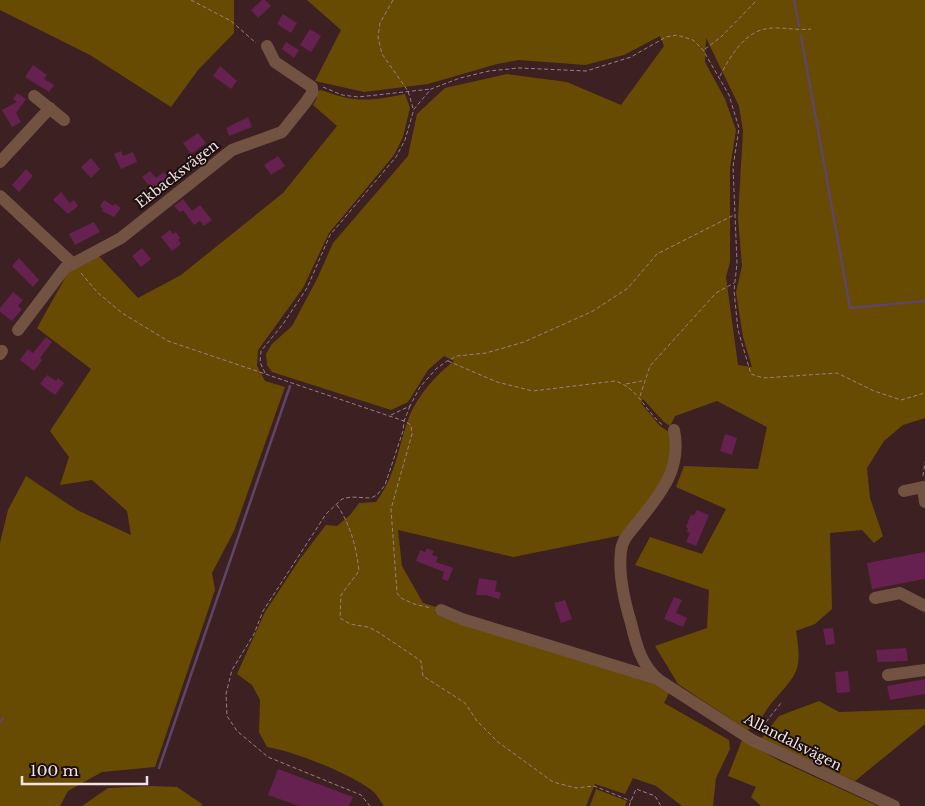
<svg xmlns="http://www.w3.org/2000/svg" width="925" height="806" font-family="'Libre Baskerville',serif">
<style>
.green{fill:#684b03;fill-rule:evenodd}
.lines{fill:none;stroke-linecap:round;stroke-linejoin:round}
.stream{stroke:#5f4566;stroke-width:2.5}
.building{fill:#662151}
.path{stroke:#988182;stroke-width:1;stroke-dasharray:4 2.5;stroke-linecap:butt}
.minor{stroke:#725241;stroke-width:12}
.labels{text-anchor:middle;stroke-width:4;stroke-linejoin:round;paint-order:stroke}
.street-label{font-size:14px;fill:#f4e1e1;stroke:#1a0e0e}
</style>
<rect width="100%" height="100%" fill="#3c2022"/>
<g class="green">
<polygon points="0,0 234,0 234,33 198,70 171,107 90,55 0,10"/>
<path d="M307 0H925V418L903 425 884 441 867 468 870 498 883 536 874 543 862 530 830 533 832 609 815 624 796 631C803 674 796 674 770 705 761 716 762 724 747 730L678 684 655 646 707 628 709 590 635 565 650 537 702 554 726 509 676 487 684 466 758 469 767 427 717 401 675 416 670 426 664 422 643 399 641 403 660 426 672 434 670 472 628 534 513 557 398 530 402 566 423 603 436 607 435 613 658 684 670 691 664 703 729 740 730 749 716 778 713 806H682L656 786 633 778 625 794 595 784 586 806H384C381 802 378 797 375 793 355 775 293 751 267 747L259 732 260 700 252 685 237 674 265 612 300 559 326 525 337 526 350 515 359 503 376 502C396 476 398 447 409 417 418 395 436 375 454 361L444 356 428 370 408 402 391 410 272 372 267 365 266 354 272 344 292 326 317 279 333 243 408 156 417 114 445 88 507 74 567 82 621 105 664 46 660 36 624 55 585 65 519 60 497 64 428 84 364 92 315 81 341 30ZM706 38 739 106 743 131 738 218 742 266 736 292 743 337 752 367 738 365 726 277 730 262V168L736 130 725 99 705 62Z"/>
<path d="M321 90C354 103 371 101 405 94L410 108 403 137 394 155 329 233 303 288 258 350 257 366 265 381 285 387 234 531 212 573 215 590 155 767 102 772 68 791 60 806H0V543L8 510 26 476 77 510 131 535 127 511 92 480 60 485 69 457 50 431 91 369 37 328 69 271 97 254 138 298 181 275 283 193 337 126 313 105 317 98V91Z"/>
<polygon points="819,701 839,712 925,709 925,724 855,781 761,739 779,716"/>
<polygon points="742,740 780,761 878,806 761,806 751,797 756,787 728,776"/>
<polygon points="152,786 177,787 202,804 201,806 82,806 108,788"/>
<polygon points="596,789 627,801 625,806 590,806"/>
</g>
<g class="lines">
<g class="stream">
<polyline points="794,0 799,26"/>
<polyline points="801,36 850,308 925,301"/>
<polyline points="0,722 3,718"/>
<polyline points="159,768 290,386"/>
</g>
</g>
<g class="building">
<polygon points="262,0 265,0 271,6 258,18 251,10"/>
<polygon points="283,14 297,23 291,33 277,24"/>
<polygon points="310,29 321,36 311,52 300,45"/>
<polygon points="286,42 299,50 294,58 282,49"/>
<polygon points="33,65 47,75 44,79 54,85 49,92 25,77"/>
<polygon points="220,66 237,81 231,89 213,76"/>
<polygon points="17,93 26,99 16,113 21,122 12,127 2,110 17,102 13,99"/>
<polygon points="248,117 252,127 229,136 226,128"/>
<polygon points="198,133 206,143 191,154 183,143"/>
<polygon points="121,151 123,156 133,152 137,162 121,169 114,154"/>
<polygon points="278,156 285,166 271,175 264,165"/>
<polygon points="91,158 100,169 91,178 81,167"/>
<polygon points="26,169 33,176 19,192 12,185"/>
<polygon points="150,171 156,178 164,172 170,179 154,192 142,177"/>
<polygon points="61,192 70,203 74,200 78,206 68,214 53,200"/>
<polygon points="183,199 192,211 200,205 212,220 204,226 200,221 194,225 183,210 180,212 174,206"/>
<polygon points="104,200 113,206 115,204 121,208 114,217 102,211 103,209 100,206"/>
<polygon points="94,222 100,232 75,245 69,234"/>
<polygon points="170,230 173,234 176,232 180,238 178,240 181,244 172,251 161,237"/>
<polygon points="142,248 151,259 141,267 132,256"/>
<polygon points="19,258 39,280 33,287 12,266"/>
<polygon points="13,292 23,300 18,306 22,309 12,321 0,312 0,308"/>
<polygon points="46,337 52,342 40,358 42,360 34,371 20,360 28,349 33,353"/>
<polygon points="47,375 56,381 58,378 64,383 55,395 40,384"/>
<polygon points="725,434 737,438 732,455 720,451"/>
<polygon points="697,510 709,515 696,546 686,542 690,533 687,532 688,528 686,527 691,514 694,516"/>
<polygon points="427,548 434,551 432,555 438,557 436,562 453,568 448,581 442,579 444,572 416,561 420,550 425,552"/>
<polygon points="925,552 925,579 872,589 867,563"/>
<polygon points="479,578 497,581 495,591 501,593 499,599 486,595 476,595"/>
<polygon points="674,597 682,600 676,613 687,618 683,627 664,619"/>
<polygon points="565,600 572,619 561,623 554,603"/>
<polygon points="833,628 835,644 826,645 823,629"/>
<polygon points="906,648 908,661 878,662 876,650"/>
<polygon points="848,671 850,692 837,693 835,672"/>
<polygon points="925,679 925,694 890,700 887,686"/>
<polygon points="278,769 353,797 349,806 299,806 268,795"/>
</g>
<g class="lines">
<g class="path">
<polyline points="191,0 231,21 256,43"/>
<polyline points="393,0 380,23 378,37 382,54 408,91 413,108"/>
<polyline points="705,49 721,37 757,0"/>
<path d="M720 76C728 60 742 36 761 30 776 25 795 31 811 29"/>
<polyline points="323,87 342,95 358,97 431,89"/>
<polyline points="81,273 98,293 122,313 168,341 404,421 403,431 385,485 377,495 371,498 351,497 342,499 326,514 263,611 254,634 232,670 226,694 227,716 237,731 268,757 361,795 370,806"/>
<path d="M448 361 497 382 533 391 615 381C639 388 645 412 664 426"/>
<polyline points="265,373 260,362 261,351 283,324 307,288 330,235 396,157 405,140 414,109 431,89 460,78 489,71 519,68 586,71 631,57 666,37 677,35 693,40 703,50 729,95 739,128 733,167 737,263 734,291 738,330 751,374 763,378 837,373 874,391 901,400 925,393"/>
<polyline points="626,384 642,381"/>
<polyline points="640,396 650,366 716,293 734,283"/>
<polyline points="410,406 404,421 411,425 412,434 391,509 397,593 401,598 414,604 431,608"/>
<polyline points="391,415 410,406 420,387 436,369 447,361 457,356 486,353 524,342 593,311 628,288 657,254 734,215"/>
<polyline points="923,476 925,462"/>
<path d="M337 505C351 526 356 546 359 571L341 595 340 618 350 624 368 627 378 632 421 661 423 676 465 703 477 721 498 742 553 782 576 788 594 786 631 801"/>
<polyline points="758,732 781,703"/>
<polyline points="629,806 636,789 655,796 661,806"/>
</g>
<g class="minor">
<polyline points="34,96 64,120"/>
<polyline points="0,162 50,108"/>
<polyline points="0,196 73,264"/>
<polyline points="18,330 65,268 121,238 232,150 282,132 306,102 312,93 312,87 275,62 267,46"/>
<polyline points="0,354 2,351"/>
<path d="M674 430C682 469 661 493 638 522 631 531 622 539 621 551 618 575 624 600 631 623 636 644 641 665 659 680L752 740 894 806"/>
<polyline points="904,491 923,487 925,502"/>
<polyline points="875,598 900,593 925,606"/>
<polyline points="441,610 462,619 658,679"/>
<polyline points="888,675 925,670"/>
</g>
</g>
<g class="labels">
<g class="street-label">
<text transform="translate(177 174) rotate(-38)" y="5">Ekbacksvägen</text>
<text transform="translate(793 742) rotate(27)" y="5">Allandalsvägen</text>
</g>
</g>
<path d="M22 776v8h125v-8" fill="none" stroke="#f4e1e1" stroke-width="2.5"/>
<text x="30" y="776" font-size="15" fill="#f4e1e1" stroke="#1a0e0e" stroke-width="4" paint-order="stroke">100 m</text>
</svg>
